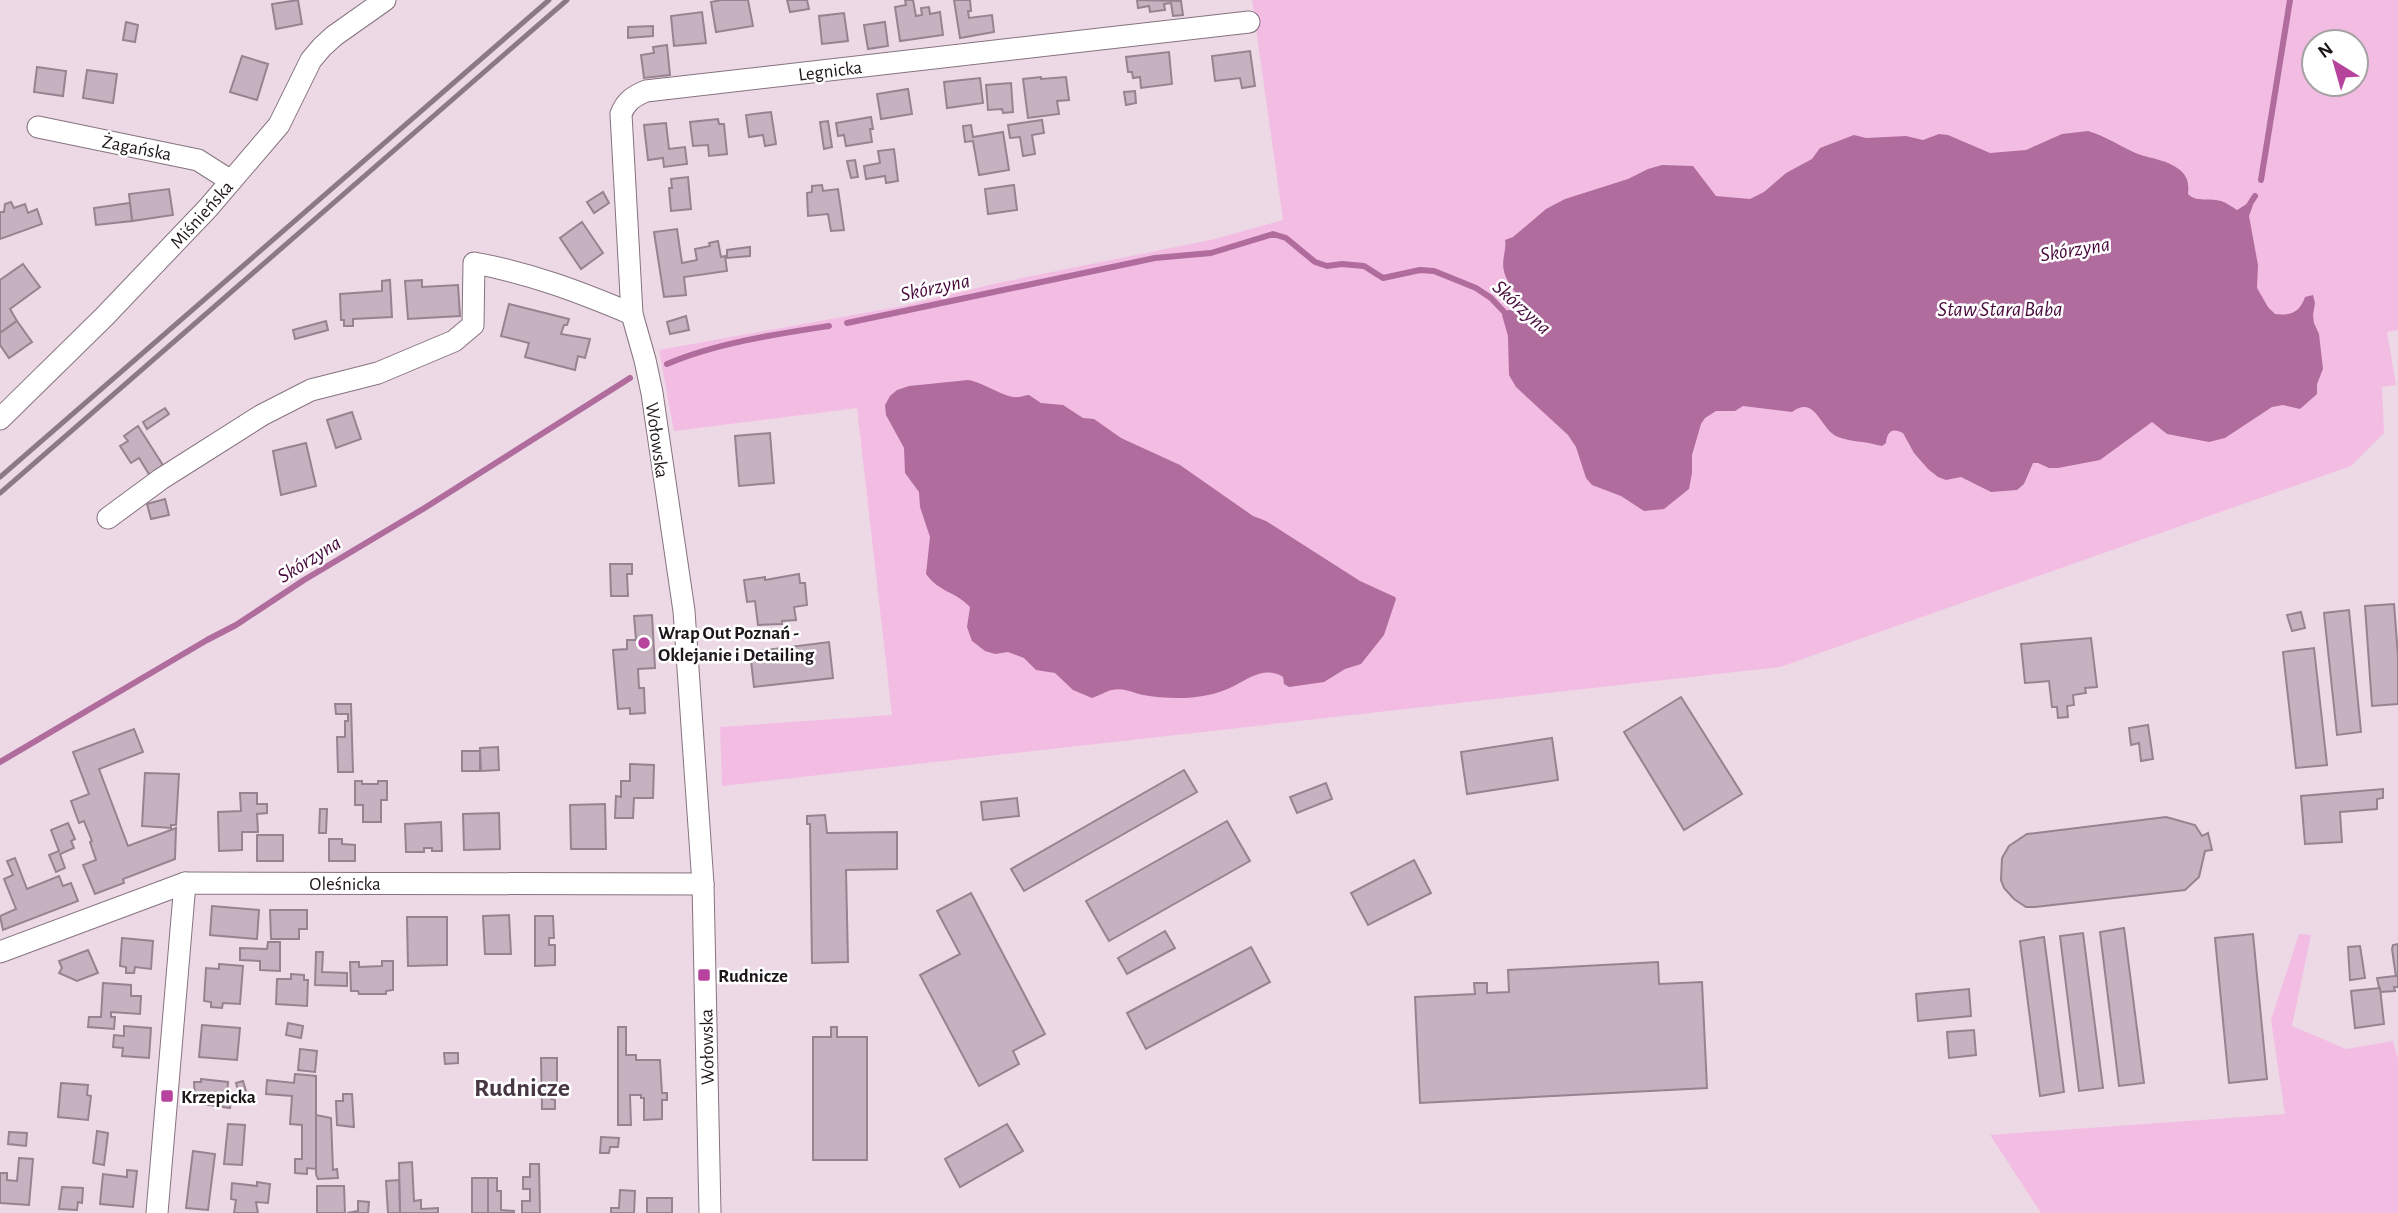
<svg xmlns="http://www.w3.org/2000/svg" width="2398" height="1213" font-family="'Alegreya Sans',sans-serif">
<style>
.green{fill:#f3bde3;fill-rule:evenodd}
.water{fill:#af6c9d}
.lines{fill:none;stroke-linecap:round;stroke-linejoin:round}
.stream{stroke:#af6c9d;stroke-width:6}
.building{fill:#c5b1bf;stroke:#968390;stroke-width:2}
.minor-casing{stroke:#85737f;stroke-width:23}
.minor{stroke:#fff;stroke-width:21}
.rail{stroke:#897a84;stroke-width:5}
.poi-dot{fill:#b6439c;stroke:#fff;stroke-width:2.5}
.labels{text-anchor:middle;stroke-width:5;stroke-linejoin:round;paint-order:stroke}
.street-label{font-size:19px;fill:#1d161b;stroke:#fff}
.poi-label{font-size:19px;font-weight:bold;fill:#1d161b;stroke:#fff;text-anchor:start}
.water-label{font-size:21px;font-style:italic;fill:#480a3c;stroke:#fff}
.district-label{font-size:26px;font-weight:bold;fill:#473742;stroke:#fff}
</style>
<rect width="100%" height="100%" fill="#edd8e6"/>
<g class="green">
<path d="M1252 0H2398V330L2387 332 2396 385 2382 387 2384 433 2351 466 1780 667 722 786 720 727 892 715 857 408 674 431 659 350 903 306 998 283 1215 239 1283 220ZM2314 42H2356V84H2314Z"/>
<polygon points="2299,934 2311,935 2292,1026 2346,1049 2393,1041 2398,1059 2398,1213 2041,1213 1990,1135 2285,1114 2271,1020"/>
</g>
<g class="water">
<path d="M2088 131C2106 136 2121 147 2138 154 2152 159 2168 160 2180 170 2188 177 2189 184 2188 194 2196 203 2209 197 2221 201 2227 203 2232 207 2237 210L2250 202 2253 205 2249 216 2258 265 2257 288 2268 307 2275 314C2291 316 2300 312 2305 297L2313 295 2315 303 2313 315 2314 323 2319 334 2323 369 2317 384V394L2300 409 2283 405 2272 407 2225 438 2209 442 2167 434 2152 422 2100 460 2058 468H2049L2038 463H2033L2024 484 2017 490 1991 492 1961 477 1946 480 1938 477 1928 469 1914 453 1903 433C1892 427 1887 432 1886 443L1882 446 1877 445C1864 441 1851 442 1838 437 1820 430 1816 394 1792 412L1743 406 1735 411H1716L1705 418 1701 424 1692 455V473L1689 489 1664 509 1644 511 1621 496 1592 485 1586 478 1576 447 1568 435 1516 387 1509 375 1508 336 1502 315 1508 310H1515L1519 300C1516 291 1508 284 1505 275 1500 260 1507 252 1505 240L1513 237 1546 209 1565 199 1628 179 1648 169 1662 165 1693 166 1716 196 1750 199 1764 192 1786 173 1812 159 1820 148 1854 135 1866 138 1906 136 1923 140 1939 134 1948 135 1990 153 2026 150 2062 134Z"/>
<path d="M968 380C983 382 1006 399 1018 397 1022 397 1025 395 1029 395L1041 403 1063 405 1083 418 1094 419 1121 438 1180 465 1253 516 1266 521 1360 581 1395 597 1396 599 1384 635 1361 664 1345 669 1324 682 1289 687 1284 684 1283 677C1266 666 1249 678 1234 686 1207 700 1172 700 1143 695 1133 693 1124 687 1112 690 1106 691 1099 696 1092 698L1073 690 1055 673 1036 670 1024 658 1008 652 995 654 985 651 972 641 967 627 970 607C955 591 940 593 926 574L930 537 920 507 919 492 905 473 904 448 886 415 885 405 890 396 897 390 909 386Z"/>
</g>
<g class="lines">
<g class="stream">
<polyline points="2261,180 2290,0"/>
<polyline points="2246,210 2255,196"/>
<polyline points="847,323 1155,258 1211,253 1273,234 1286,238 1315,262 1327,266 1342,264 1364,266 1383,278 1420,270 1434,271 1476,288 1491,298 1509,317"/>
<path d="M667 364C716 343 777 334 829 326"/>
<polyline points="0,762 207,640 236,625 304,580 423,509 630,378"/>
</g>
</g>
<g class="building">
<polygon points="298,0 302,24 276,29 272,4"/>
<polygon points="721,0 748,0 753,26 716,32 711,2"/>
<polygon points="787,0 807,0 809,9 790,12"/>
<polygon points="905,0 913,0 916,16 922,15 921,8 929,7 930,14 940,12 943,35 900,41 895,7 906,5"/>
<polygon points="954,0 970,0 971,11 968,11 969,18 992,15 994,32 960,38"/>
<polygon points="1137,0 1181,1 1183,15 1173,16 1171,3 1164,4 1165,10 1150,12 1149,6 1138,8"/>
<polygon points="702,12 706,43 674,46 671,16"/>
<polygon points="844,13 848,41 822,44 819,16"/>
<polygon points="126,22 138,25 135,42 123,40"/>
<polygon points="885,22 888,46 868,49 864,25"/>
<polygon points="653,26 653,36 628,38 628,27"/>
<polygon points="667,45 670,75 644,78 641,55 654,53 653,47"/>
<polygon points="1250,51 1255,86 1242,88 1240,78 1215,81 1212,56"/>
<polygon points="1169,52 1172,84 1141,88 1140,77 1133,78 1132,72 1128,72 1126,57"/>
<polygon points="242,56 268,64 257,100 230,92"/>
<polygon points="37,67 66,71 63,96 34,92"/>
<polygon points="87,70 117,74 113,103 83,98"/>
<polygon points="1041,77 1041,79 1066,77 1069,100 1057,101 1059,114 1028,118 1023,79"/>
<polygon points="980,78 983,103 947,108 944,82"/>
<polygon points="1011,83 1013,112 1003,113 1002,109 988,110 986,85"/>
<polygon points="908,89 912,114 881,119 877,94"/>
<polygon points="1135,91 1136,103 1126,105 1124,92"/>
<polygon points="771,112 776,144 765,146 763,135 749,137 746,115"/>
<polygon points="871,117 873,129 870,129 872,142 846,146 844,135 838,136 836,123"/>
<polygon points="718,119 719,124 724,124 727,154 709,156 708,145 693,146 690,122"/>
<polygon points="1042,120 1044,133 1032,135 1035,154 1023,156 1020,137 1010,138 1008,125"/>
<polygon points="828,121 832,147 824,149 820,122"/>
<polygon points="666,123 669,149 685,147 687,164 664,167 663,158 648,160 644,125"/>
<polygon points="971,125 973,137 1003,132 1009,170 979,175 973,141 965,142 963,126"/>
<polygon points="894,149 898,181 886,183 885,176 866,179 864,166 880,163 878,151"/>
<polygon points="855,160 858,177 851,178 847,161"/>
<polygon points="688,177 691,209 671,211 669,188 672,188 671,179"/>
<polygon points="822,185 823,191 838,189 844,230 831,231 828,214 808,216 807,193 812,192 812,186"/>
<polygon points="1014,185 1017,210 988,214 985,189"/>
<polygon points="169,189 173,215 132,221 129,194"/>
<polygon points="603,192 609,203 594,213 587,202"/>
<polygon points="11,202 14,208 25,204 28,213 37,209 42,224 0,239 0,212 4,212 5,204"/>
<polygon points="130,203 132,221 96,225 94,208"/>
<polygon points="582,222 603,253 581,269 560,238"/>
<polygon points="677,229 682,263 697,260 695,249 710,246 709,243 718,241 721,257 725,256 727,271 684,277 686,295 664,297 654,232"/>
<polygon points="750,247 750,256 727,258 727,250"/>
<polygon points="23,264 40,287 10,309 17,321 0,333 0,280"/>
<polygon points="390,280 392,317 353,319 353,326 344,326 344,320 341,320 340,294 382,291 382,281"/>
<polygon points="422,280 422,287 458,285 460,316 408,319 405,281"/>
<polygon points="509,304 569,319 567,325 564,325 561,334 590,339 585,358 578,356 575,370 525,357 529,343 501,336"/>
<polygon points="686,316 689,330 670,334 667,322"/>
<polygon points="17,321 32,342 9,358 0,345 0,333"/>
<polygon points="326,321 328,330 295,339 293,330"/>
<polygon points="165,408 169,414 147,429 143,422"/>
<polygon points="352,412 361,439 336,448 327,420"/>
<polygon points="138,426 166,470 152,479 139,458 131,463 120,446 128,441 124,436"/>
<polygon points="770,433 774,483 739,486 735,436"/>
<polygon points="306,443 316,486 281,495 273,451"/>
<polygon points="165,499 169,515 151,519 147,504"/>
<polygon points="610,564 632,564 632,574 627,574 628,596 611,596"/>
<polygon points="799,574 800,583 805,583 807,605 794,607 796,620 782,621 782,624 758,625 755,601 747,602 744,580 765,577 765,580"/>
<polygon points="2394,604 2398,656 2398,704 2372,706 2365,606"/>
<polygon points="2349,610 2361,732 2337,735 2324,613"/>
<polygon points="2301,612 2305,628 2292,631 2287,615"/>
<polygon points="652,615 655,668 638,669 639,688 644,688 645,713 630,714 630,708 618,709 613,650 627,649 627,640 636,640 634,616"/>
<polygon points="2091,638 2097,687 2085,688 2086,693 2073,695 2074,705 2067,706 2068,717 2058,718 2057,707 2052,707 2049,681 2025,683 2021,644"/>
<polygon points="829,642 833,678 754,687 750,652"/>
<polygon points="2314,648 2327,765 2296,768 2283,652"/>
<polygon points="1681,697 1742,794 1684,830 1624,732"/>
<polygon points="335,704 351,704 353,772 338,772 337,737 345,737 345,721 348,721 348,714 336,714"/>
<polygon points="2148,725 2153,759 2141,761 2139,743 2131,745 2129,728"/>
<polygon points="134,729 143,752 99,769 128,846 176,828 175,859 123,879 124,883 95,894 83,865 96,860 90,842 92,841 84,821 79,823 71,801 89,794 73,752"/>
<polygon points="1552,738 1558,780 1467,794 1461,752"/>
<polygon points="498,747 499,770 481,771 480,748"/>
<rect x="462" y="751" width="18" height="20"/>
<polygon points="630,764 654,765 653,798 634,798 633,818 615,818 616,796 621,797 621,781 630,781"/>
<polygon points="1184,770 1197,792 1024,891 1011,869"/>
<polygon points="145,773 179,774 176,825 171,825 171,828 142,826"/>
<polygon points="355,781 362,781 362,784 378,784 378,781 387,781 387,800 381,800 381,822 363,822 363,805 355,805"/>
<polygon points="1326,783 1332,799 1297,813 1290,797"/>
<polygon points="2383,789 2383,798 2377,799 2377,809 2340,812 2342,842 2305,844 2301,796"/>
<polygon points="240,793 257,793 257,804 267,804 267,813 257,814 258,832 242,832 242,850 219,851 218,812 241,811"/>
<polygon points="1017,798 1019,816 983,820 981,802"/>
<polygon points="605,804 606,849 571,849 570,805"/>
<polygon points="320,809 327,809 326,833 319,833"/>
<polygon points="499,813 500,849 464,850 463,814"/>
<polygon points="825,815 827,833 897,832 897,869 846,870 848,962 812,963 810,824 807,824 807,816"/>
<polygon points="2166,817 2195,825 2202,836 2208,833 2212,850 2205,851 2199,877 2185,890 2035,907 2026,907 2014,899 2004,888 2001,880 2002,858 2009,846 2027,834"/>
<polygon points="1227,821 1250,861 1109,941 1086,901"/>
<polygon points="441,822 442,851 432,851 432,848 424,848 424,852 406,852 405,824"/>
<polygon points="68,823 75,839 71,841 74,848 60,854 65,868 56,872 49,855 59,851 51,830"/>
<rect x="257" y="835" width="26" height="26"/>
<polygon points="329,839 342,839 342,844 355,845 355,861 329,861"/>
<polygon points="15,858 27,889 59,876 63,886 71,883 78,901 3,930 0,916 16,909 4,879 13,875 7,861"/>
<polygon points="1414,860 1431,893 1368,925 1351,893"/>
<polygon points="971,893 1045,1034 1013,1051 1019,1064 979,1086 920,975 960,954 937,911"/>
<polygon points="212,906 259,910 257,939 210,935"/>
<polygon points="270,910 307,910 307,929 299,929 299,939 271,939"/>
<polygon points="509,915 511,954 485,954 483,916"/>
<polygon points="535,916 553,916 554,938 549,938 549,945 555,945 555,965 535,966"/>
<polygon points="407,917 447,917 447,965 408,966"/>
<polygon points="2124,928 2144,1083 2119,1086 2100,932"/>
<polygon points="1165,931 1175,948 1127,974 1118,958"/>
<polygon points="2083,933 2103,1088 2079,1091 2060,936"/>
<polygon points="2253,934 2267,1079 2229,1083 2215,938"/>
<polygon points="2044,937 2064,1092 2040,1096 2020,941"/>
<polygon points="122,938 153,941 151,969 135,967 134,973 126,973 126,967 120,966"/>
<polygon points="268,942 280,942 280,971 260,970 260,961 240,960 240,948 267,949"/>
<polygon points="2398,944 2398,976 2396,977 2392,949 2393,945"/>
<polygon points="2360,946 2365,978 2350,980 2348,947"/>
<polygon points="1251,947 1270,982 1146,1049 1127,1013"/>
<polygon points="88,950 98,973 77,981 59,973 62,968 59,961"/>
<polygon points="316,952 323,952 322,972 347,973 347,986 315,985"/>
<polygon points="382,961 393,961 393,990 386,991 386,994 359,994 358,991 351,991 350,962 359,962 359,967 382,966"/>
<polygon points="1658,962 1659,984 1702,982 1707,1088 1420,1103 1415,997 1475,994 1474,983 1487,983 1487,993 1509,992 1508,970"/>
<polygon points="219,964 243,966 240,1004 223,1003 222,1008 211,1007 211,1002 204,1001 206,968 219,969"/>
<polygon points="291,974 304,975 304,980 308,980 307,1006 276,1004 277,979 291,979"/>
<polygon points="2395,976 2398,976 2398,987 2394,987 2395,991 2380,992 2377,978"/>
<polygon points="103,983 131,985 131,996 141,996 140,1014 111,1012 111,1017 115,1017 114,1029 88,1027 89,1017 101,1017"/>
<polygon points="2380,988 2384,1024 2355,1028 2351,991"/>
<polygon points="1969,989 1971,1016 1918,1021 1916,994"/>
<polygon points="288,1023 303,1026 301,1038 286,1035"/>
<polygon points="202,1025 240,1028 237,1060 199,1057"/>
<polygon points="124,1026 151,1028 149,1058 122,1056 123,1048 113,1047 114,1035 124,1036"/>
<polygon points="618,1027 626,1027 626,1055 636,1055 636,1060 660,1060 662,1093 667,1093 667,1100 662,1100 662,1119 644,1120 644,1098 641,1098 641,1095 630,1095 631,1125 618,1125"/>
<polygon points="831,1027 837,1027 837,1037 867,1037 867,1160 813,1160 813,1037 831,1037"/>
<polygon points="1974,1030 1976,1055 1949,1058 1947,1032"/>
<polygon points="300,1049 317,1051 315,1072 298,1070"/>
<polygon points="444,1053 458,1053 458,1063 445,1064"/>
<polygon points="541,1058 557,1058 557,1084 561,1084 561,1092 551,1092 551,1099 555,1100 555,1109 542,1109"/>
<polygon points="295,1074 316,1076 316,1169 307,1168 307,1174 295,1173 295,1159 302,1159 302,1125 290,1124 292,1096 266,1094 267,1080 294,1083"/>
<polygon points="201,1079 228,1082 227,1096 231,1096 230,1108 195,1103 194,1082 201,1082"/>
<polygon points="243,1081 248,1098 241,1100 236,1083"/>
<polygon points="61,1083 88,1085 87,1095 91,1096 88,1120 58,1117"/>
<polygon points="343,1094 352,1094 354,1127 337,1125 336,1101 343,1101"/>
<polygon points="316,1115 331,1118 333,1170 337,1169 338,1178 318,1179 316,1174"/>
<polygon points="228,1124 245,1125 242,1165 224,1164"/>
<polygon points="1007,1124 1023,1151 960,1187 945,1159"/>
<polygon points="97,1131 108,1133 104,1165 93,1163"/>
<polygon points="9,1132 27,1133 26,1146 8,1144"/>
<polygon points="601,1137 619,1138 618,1147 610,1147 609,1153 600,1153"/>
<polygon points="193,1151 215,1154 208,1210 186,1208"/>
<polygon points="19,1158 33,1159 29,1205 0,1203 0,1173 7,1173 7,1180 17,1181"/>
<polygon points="412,1162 414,1201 421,1200 421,1209 438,1208 438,1213 400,1213 399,1163"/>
<polygon points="530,1164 539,1164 540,1213 522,1213 522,1201 530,1201 530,1189 523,1189 523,1177 530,1177"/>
<polygon points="127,1170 137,1171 133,1207 100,1204 103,1174 127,1177"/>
<rect x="472" y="1178" width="16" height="35"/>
<polygon points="488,1178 497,1178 497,1191 501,1191 501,1210 514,1211 514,1213 488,1213"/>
<polygon points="399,1180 400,1213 388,1213 386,1181"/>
<polygon points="257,1182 270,1184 268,1203 256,1202 258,1213 234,1213 236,1200 231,1199 232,1183 257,1186"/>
<polygon points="317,1186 344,1186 345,1213 317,1213"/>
<polygon points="62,1187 83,1188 82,1203 78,1202 77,1210 59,1209"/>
<polygon points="620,1190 635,1191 634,1213 611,1213 611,1208 619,1208"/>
<rect x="647" y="1198" width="25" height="15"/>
<polygon points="358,1201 369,1202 368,1213 347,1213 358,1211"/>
</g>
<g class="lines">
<g class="minor-casing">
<g id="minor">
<polyline points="38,127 198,160 231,181"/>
<polyline points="0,419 104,317 208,208 279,125 311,60 322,47 334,36 385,0"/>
<path d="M108 518 161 479 262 415 311 390 378 373 454 341 473 325 474 263C530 273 580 292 632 314"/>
<polyline points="0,952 185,883 703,884"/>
<polyline points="157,1213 185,883"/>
<path d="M710 1213 703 884 684 611 652 393 645 360 632 314 621 114C626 101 634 96 646 91L1249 22"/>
</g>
</g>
<use href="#minor" class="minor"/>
<g class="rail">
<polyline points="0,477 549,0"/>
<polyline points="0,493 567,0"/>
</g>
</g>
<g class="poi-dot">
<circle cx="644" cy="643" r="7"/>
<rect x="697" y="968" width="14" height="14" rx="3.5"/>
<rect x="160" y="1089" width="14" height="14" rx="3.5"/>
</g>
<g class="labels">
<g class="street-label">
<text transform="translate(830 70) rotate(-7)" y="7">Legnicka</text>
<text transform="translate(137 147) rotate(11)" y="7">Żagańska</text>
<text transform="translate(201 214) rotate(-48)" y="7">Miśnieńska</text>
<text transform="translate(658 440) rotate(82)" y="7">Wołowska</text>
<text x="345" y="890">Oleśnicka</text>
<text transform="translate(706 1047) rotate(-91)" y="7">Wołowska</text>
</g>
<g class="poi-label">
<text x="658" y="639">Wrap Out Poznań -<tspan x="658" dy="22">Oklejanie i Detailing</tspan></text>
<text x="718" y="982">Rudnicze</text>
<text x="181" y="1103">Krzepicka</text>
</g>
<g class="water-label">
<text transform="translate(2075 249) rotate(-9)" y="7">Skórzyna</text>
<text transform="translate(935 287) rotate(-12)" y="7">Skórzyna</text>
<text transform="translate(1522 307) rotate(42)" y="7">Skórzyna</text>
<text x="2000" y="316">Staw Stara Baba</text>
<text transform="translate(309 559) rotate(-32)" y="7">Skórzyna</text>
</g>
<g class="district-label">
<text x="522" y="1096">Rudnicze</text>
</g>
</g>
<g transform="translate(2335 63) rotate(323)"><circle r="33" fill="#ffffff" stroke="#a5a2a4" stroke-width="2"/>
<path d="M0-5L12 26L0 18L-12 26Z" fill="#b6439c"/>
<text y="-10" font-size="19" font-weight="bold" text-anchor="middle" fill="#1d161b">N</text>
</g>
</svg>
